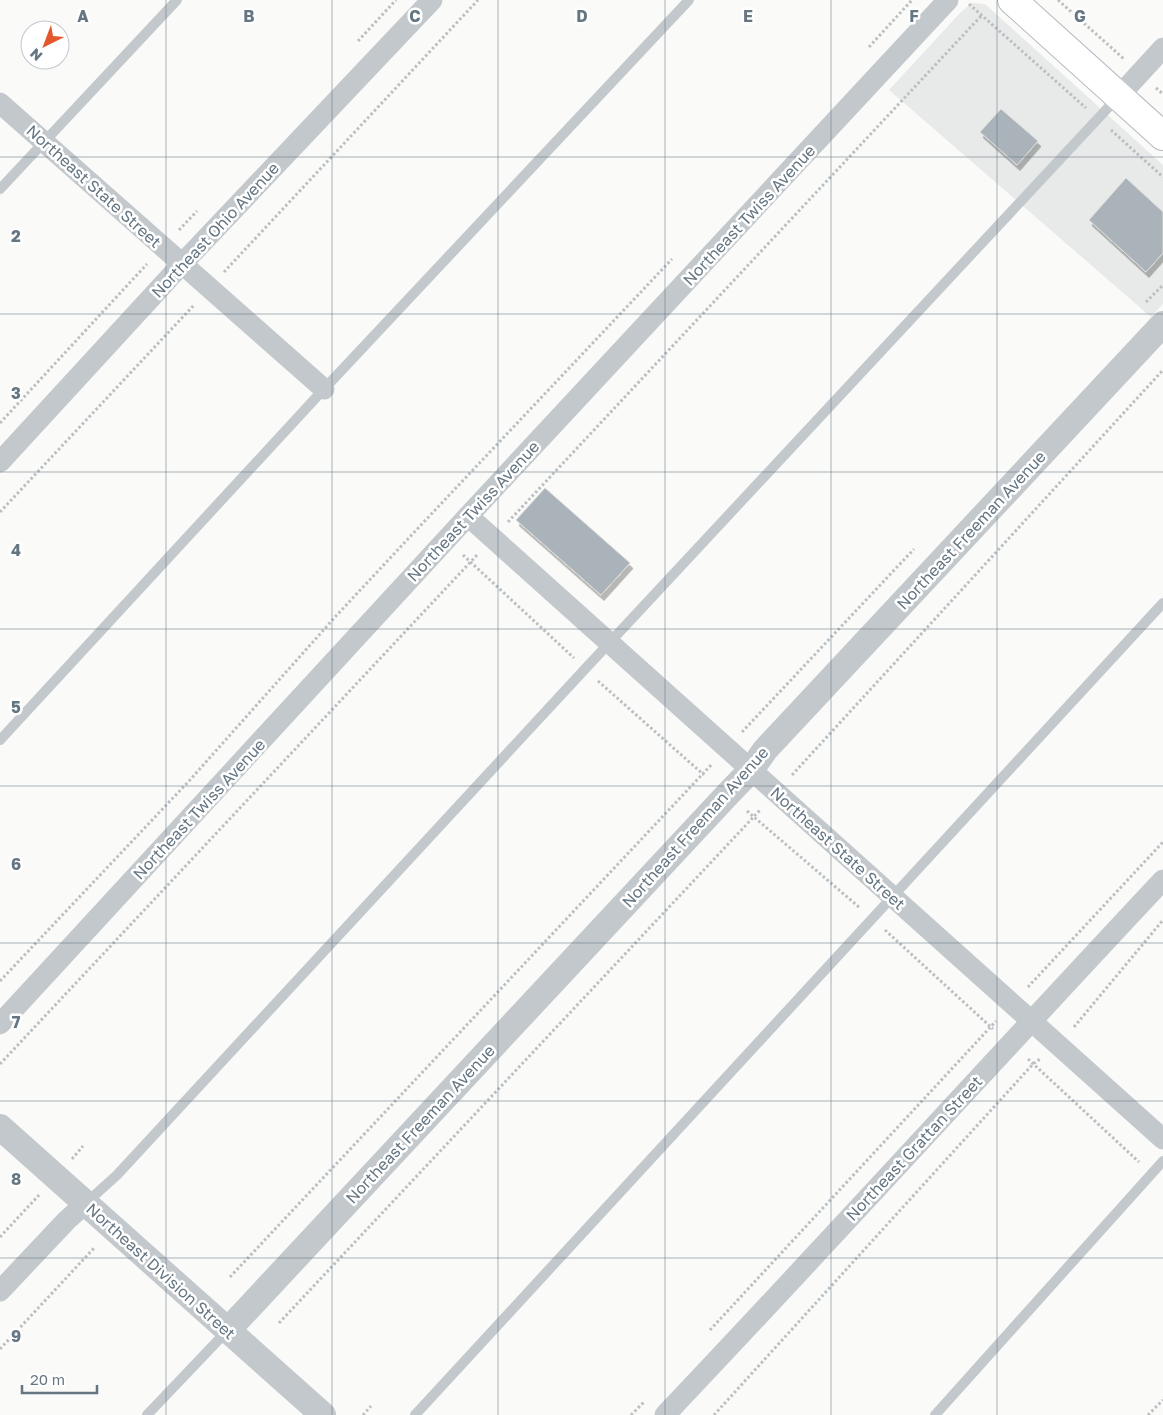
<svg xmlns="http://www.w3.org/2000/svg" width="1163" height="1415" font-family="'Golos Text',sans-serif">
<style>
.built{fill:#e8e9e9}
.building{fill:#aab3b9;stroke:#dcdcda;filter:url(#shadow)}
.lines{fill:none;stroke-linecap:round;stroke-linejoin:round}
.secondary-casing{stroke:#b3babf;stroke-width:30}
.path{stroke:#bbbfc2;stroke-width:3;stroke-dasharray:2.5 2.5;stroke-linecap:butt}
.service{stroke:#c3c8cc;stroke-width:10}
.minor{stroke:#c3c8cc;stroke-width:21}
.tertiary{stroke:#c3c8cc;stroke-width:26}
.secondary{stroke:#fff;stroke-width:28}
.grid{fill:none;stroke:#657683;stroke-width:1;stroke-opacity:0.55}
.labels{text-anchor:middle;stroke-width:5;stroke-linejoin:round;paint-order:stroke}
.street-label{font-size:16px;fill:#657683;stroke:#fff}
.grid-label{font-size:16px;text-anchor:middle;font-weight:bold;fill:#657683;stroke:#fff;stroke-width:5;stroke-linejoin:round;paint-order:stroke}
</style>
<defs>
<filter id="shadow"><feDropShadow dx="3" dy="5.5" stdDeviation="0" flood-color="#0004"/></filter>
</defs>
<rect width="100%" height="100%" fill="#fafaf8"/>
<polygon class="built" points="972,3 985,4 1163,165 1163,304 1151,317 889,90 961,12"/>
<g class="building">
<polygon points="1001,109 1038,141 1017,165 980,132"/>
<polygon points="1126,178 1163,212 1163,253 1146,272 1089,220"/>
<polygon points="545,488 630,563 601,595 516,520"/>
</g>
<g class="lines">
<g class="secondary-casing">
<polyline id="secondary" points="1012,0 1163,136"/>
</g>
<g class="path">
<polyline points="1058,0 1124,59"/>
<polyline points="969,4 1086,108"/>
<polyline points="358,41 396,0"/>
<polyline points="869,47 912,0"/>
<polyline points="1156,88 1163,94"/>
<polyline points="1111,130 1163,177"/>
<polyline points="179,230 197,211"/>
<polyline points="224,272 478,0"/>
<polyline points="1146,302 1163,285"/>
<polyline points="0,423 147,264"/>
<polyline points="0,512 195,304"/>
<polyline points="508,522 982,15"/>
<polyline points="463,555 574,658"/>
<polyline points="598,681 704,775"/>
<polyline points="742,732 914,549"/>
<polyline points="792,775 1163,370"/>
<polyline points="747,811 860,908"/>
<polyline points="885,930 993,1029"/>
<polyline points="0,981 189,781 336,616 421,525 672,259"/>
<polyline points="1028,987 1163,842"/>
<polyline points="1074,1027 1163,920"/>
<polyline points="1028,1059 1139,1162"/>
<polyline points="0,1064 478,554"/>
<polyline points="72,1159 83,1146"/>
<polyline points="0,1237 39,1195"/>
<polyline points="230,1277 712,764"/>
<polyline points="279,1323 761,809"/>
<polyline points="710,1330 996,1021"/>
<polyline points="0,1349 95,1247"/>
<polyline points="363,1415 371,1406"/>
<polyline points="631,1415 645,1401"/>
<polyline points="714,1415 1033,1064 1040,1059"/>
<polyline points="1148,1415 1163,1400"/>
</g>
<g class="service">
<polyline points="0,189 177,0"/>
<polyline points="0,740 324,389 689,0"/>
<polyline points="86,1203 117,1175 585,669 1118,97"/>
<polyline points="147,1415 227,1331"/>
<polyline points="415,1415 1163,603"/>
<polyline points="935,1415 1163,1161"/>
</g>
<g class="minor">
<polyline points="1119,96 1163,48"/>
<polyline points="0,103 324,389"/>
<polyline points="0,462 182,264 432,0"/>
<polyline points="468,516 1163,1139"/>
<polyline points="0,1024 468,516 948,0"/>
<polyline points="0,1291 67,1220 85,1204"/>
<path d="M665 1415C833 1238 996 1058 1163 880"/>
</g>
<g class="tertiary">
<polyline points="0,1127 323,1415"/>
<polyline points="228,1330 727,795 751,770 765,750 1163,324"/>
</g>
<use href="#secondary" class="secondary"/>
</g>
<path class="grid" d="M166 0V1415M332 0V1415M498 0V1415M665 0V1415M831 0V1415M997 0V1415M0 157H1163M0 314H1163M0 472H1163M0 629H1163M0 786H1163M0 943H1163M0 1101H1163M0 1258H1163"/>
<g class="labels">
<g class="street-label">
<text transform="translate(94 186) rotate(42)" y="6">Northeast State Street</text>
<text transform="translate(749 215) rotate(-47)" y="6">Northeast Twiss Avenue</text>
<text transform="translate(215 230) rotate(-47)" y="6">Northeast Ohio Avenue</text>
<text transform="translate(473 511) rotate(-47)" y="6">Northeast Twiss Avenue</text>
<text transform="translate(971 530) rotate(-47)" y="6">Northeast Freeman Avenue</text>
<text transform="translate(199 809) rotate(-47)" y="6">Northeast Twiss Avenue</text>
<text transform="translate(695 827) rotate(-48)" y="6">Northeast Freeman Avenue</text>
<text transform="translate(838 848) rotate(42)" y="6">Northeast State Street</text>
<text transform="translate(420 1124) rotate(-47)" y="6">Northeast Freeman Avenue</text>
<text transform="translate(914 1148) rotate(-47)" y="6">Northeast Grattan Street</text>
<text transform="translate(161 1271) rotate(42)" y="6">Northeast Division Street</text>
</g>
</g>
<g class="grid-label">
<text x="83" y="22">A</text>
<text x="249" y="22">B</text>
<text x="415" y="22">C</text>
<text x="582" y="22">D</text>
<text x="748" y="22">E</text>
<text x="914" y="22">F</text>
<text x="1080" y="22">G</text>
<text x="16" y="242">2</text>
<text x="16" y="399">3</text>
<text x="16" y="556">4</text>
<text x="16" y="713">5</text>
<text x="16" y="870">6</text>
<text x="16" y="1028">7</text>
<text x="16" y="1185">8</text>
<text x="16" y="1342">9</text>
</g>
<g transform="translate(45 45) rotate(222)"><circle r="24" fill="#ffffff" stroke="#c1c8cd"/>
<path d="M0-4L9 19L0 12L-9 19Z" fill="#e4572e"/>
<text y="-8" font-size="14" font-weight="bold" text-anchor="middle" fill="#657683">N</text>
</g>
<path d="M22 1385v8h75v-8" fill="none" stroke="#657683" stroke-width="2.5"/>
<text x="30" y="1385" font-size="15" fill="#657683" stroke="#ffffff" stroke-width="4" paint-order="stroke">20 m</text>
</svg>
